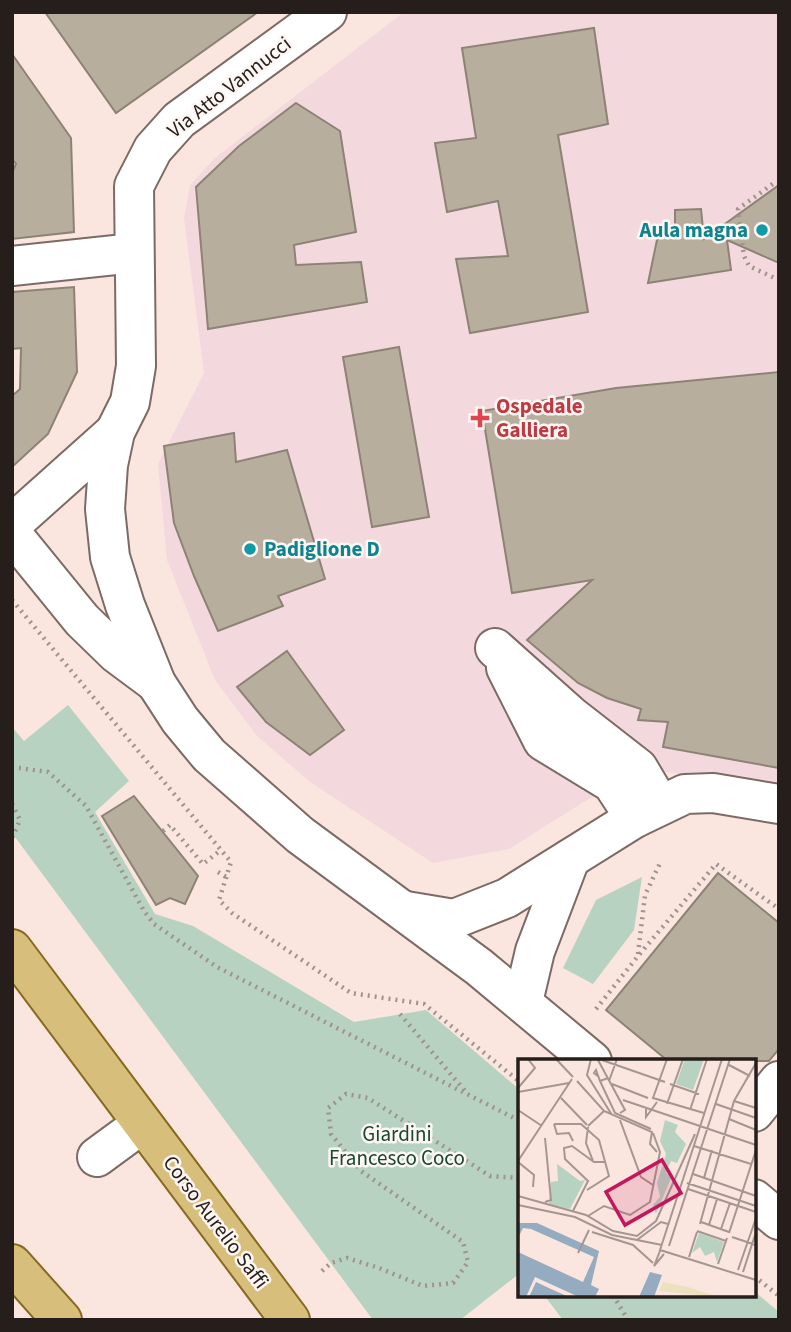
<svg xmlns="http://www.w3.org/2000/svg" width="791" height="1332" font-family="'Source Sans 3',sans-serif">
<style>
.medical{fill:#f3d9de}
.green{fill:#b7d2c1}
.building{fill:#b8ae9e;stroke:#8d8375;stroke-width:2}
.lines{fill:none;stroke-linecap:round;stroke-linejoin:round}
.minor-casing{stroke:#7c6b64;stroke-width:42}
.major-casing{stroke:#876920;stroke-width:42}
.path{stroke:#a0928c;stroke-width:4.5;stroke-dasharray:2 5;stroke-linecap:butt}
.minor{stroke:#fff;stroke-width:38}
.major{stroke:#d7be7b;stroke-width:38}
.culture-dot{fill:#0f9aa8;stroke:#fef6f3;stroke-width:2.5}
.health-dot{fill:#e0444e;stroke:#fef6f3;stroke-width:2.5}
.labels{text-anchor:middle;stroke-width:5;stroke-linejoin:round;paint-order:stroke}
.street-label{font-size:21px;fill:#251e1b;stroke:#fef6f3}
.culture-label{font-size:21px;font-weight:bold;fill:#0d838f;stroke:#fef6f3;text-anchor:end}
.health-label{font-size:21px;font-weight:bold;fill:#be3a42;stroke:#fef6f3;text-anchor:start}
.park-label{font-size:21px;fill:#16482e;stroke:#fef6f3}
.inset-road{fill:none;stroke:#a59691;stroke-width:2}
.view{fill:#c2185b;fill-opacity:0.15;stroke:#c2185b;stroke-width:3.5}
.inset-edge{fill:none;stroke:#251e1b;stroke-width:3.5}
</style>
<rect width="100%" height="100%" fill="#fae6df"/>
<polygon class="medical" points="404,12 779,12 779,788 638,768 509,849 433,863 310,782 257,736 215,680 167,560 158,464 204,373 184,218 190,185 215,158"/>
<g class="green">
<polygon points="68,705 129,781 95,812 155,914 193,926 354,1022 426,1010 520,1090 520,1273 460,1320 373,1320 12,833 12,727 24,741"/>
<polygon points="642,877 634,930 593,984 563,968 596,900"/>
<polygon points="754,1291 779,1312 779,1320 563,1320 544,1295 754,1295"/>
</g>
<g class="building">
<polygon points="45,12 258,12 116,113"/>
<polygon points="594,28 608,124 558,135 588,312 470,333 456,259 508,256 498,201 447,212 435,143 476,138 462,48"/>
<polygon points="12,54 71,138 74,232 12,239 12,173 16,164 12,159"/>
<polygon points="296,103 340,131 356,232 294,245 296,265 361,262 367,302 208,329 196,187 239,146"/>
<polygon points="779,185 779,263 727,240 731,270 648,283 658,235 675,229 675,210 701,209 704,239"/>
<polygon points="74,287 77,372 48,434 12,467 12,396 20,389 21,348 12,349 12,292"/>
<polygon points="399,347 429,517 372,527 343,357"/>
<polygon points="779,372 779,768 663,747 668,722 638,720 641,709 607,698 578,683 527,640 592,580 512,593 482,411 616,388"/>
<polygon points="234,433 236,462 287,450 325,579 278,596 283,606 218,631 194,576 174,523 164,446"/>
<polygon points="287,651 344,730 310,755 266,722 237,687"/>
<polygon points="134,796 198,876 185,904 170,898 156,905 102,816"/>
<polygon points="718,873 779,923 779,1049 769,1061 668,1061 606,1010"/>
</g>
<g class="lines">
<g class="minor-casing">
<g id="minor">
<polyline points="327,12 179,120 153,149 134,186 136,366 130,402 115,432 108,465 105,509 110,557 125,605 156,683 180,720 209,755 300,835 479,967 592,1061"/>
<polyline points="12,266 134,253"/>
<polyline points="12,524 115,432"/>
<polyline points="12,534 82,620 117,654 156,683"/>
<polyline points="495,648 570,715 638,768 660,805"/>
<polyline points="506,668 543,741 612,783 635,818"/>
<polyline points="406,911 454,919 507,898 635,818 685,794 713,793 779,804"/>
<polyline points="523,1002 535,951 570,859"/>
<polyline points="754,1112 779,1081"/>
<polyline points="97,1157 142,1124"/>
<polyline points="754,1199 779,1220"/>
</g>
</g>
<g class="major-casing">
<g id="major">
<polyline points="12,949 290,1320"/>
<polyline points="12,1264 62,1320"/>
</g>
</g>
<g class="path">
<polyline points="779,185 774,183 738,209 744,256 749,266 779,280"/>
<polyline points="12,600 231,862 219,900 232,913 351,993 424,1004 520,1082"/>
<polyline points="12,767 48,772 86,806 144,911 154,924 217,967 518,1120 520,1123"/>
<polyline points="12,804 20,820 12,838"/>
<polyline points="163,831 170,825 203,864 221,850"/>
<polyline points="218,872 226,877"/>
<polyline points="638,954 645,895 661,861"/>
<polyline points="596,1009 638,956 716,864 779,909"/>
<polyline points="400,1014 465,1091"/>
<polyline points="322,1271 331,1263 347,1258 379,1268 423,1286 453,1283 468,1262 463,1242 361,1171 331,1134 328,1108 346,1094 368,1098 490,1176 520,1178"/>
<polyline points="754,1276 779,1296"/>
<polyline points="613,1295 628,1320"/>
</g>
<use href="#minor" class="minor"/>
<use href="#major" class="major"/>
</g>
<g class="culture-dot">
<circle cx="762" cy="230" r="7"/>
<circle cx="250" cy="549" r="7"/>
</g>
<path class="health-dot" d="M476.5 407.5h7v7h7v7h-7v7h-7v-7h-7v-7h7z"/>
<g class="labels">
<g class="street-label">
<text transform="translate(229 87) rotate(-38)" y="7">Via Atto Vannucci</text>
<text transform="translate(216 1222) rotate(53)" y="7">Corso Aurelio Saffi</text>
</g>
<g class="culture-label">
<text x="748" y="237">Aula magna</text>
<text x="264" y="556" text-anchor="start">Padiglione D</text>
</g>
<g class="health-label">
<text x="496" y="413">Ospedale<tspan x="496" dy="24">Galliera</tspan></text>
</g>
<g class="park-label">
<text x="397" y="1141">Giardini<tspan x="397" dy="24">Francesco Coco</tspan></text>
</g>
</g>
<g transform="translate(518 1059)">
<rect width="238" height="238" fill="#fae6df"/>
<path d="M167 0H186L175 31 158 25ZM147 61 160 66 157 73 168 85 159 104 153 102 148 114 154 117 138 155 135 146 142 138 139 124 148 95 142 82ZM39 105 62 122 67 121 52 150 31 145 33 123 40 122ZM181 174 206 183 199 203 196 193 187 197 182 188 174 194Z" fill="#b7d2c1"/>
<path d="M145 223 170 228 201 238 141 232Z" fill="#ebe1bc"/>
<path d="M0 164H19L81 192 73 226 81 230 77 238H61L17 218 8 238H0V193L65 223 76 198 13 170 5 169 0 179ZM132 213 144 216 136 238H121ZM18 223 33 230 51 238H11Z" fill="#94abc0"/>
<path class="inset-road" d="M38 0 55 18M73 0 69 16 94 56M81 0 147 23M149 0 135 39 186 54M204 0 142 191 238 221M80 1 107 51 102 54M211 6 232 17M81 18 76 14 78 11 82 22M90 19 82 22 97 54 133 70M59 22 86 52 134 73 132 85 139 93M91 22 99 0M94 25 130 39M152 25 181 35M0 29 17 9 10 0M0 33 51 24M43 39 69 66M105 41 238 86M216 42 238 49M149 45 165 0M198 45 238 59M128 49V58L139 43M0 51 24 67M172 51 189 0M211 60 238 71M102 61 123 118 135 126M36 65H63L81 81 91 117 69 131M36 65 39 75 51 74 55 82M70 67 86 52M70 68 68 84 75 102M176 87 233 105M0 102 54 20M0 103 16 116 15 128M175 115 238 137M186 119 194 91M169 124 238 147M170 130 238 153M0 137 68 156 95 172 119 177 138 162 177 75M27 143 33 141 27 79M0 146 57 158 94 176 144 186M55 152 70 122 47 100 46 89 54 87 76 103H88M70 157 86 147 112 156 132 143 142 93 135 74M183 163 211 173M182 165 216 42 238 4M191 166 199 140M203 170 212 144M179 172 208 182M74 173 115 186 135 204M211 174 238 91M214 178 238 186M119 181 143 163 150 165M151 187 212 0M142 192 136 207 146 195M60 194 71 171M171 198 179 173M200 205 209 179M220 211 238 159M225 213 238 173"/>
<path class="view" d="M144 101 163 134 107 166 88 133Z"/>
<rect width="238" height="238" class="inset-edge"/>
</g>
<rect width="791" height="1332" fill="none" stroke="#251e1b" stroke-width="28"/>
</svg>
